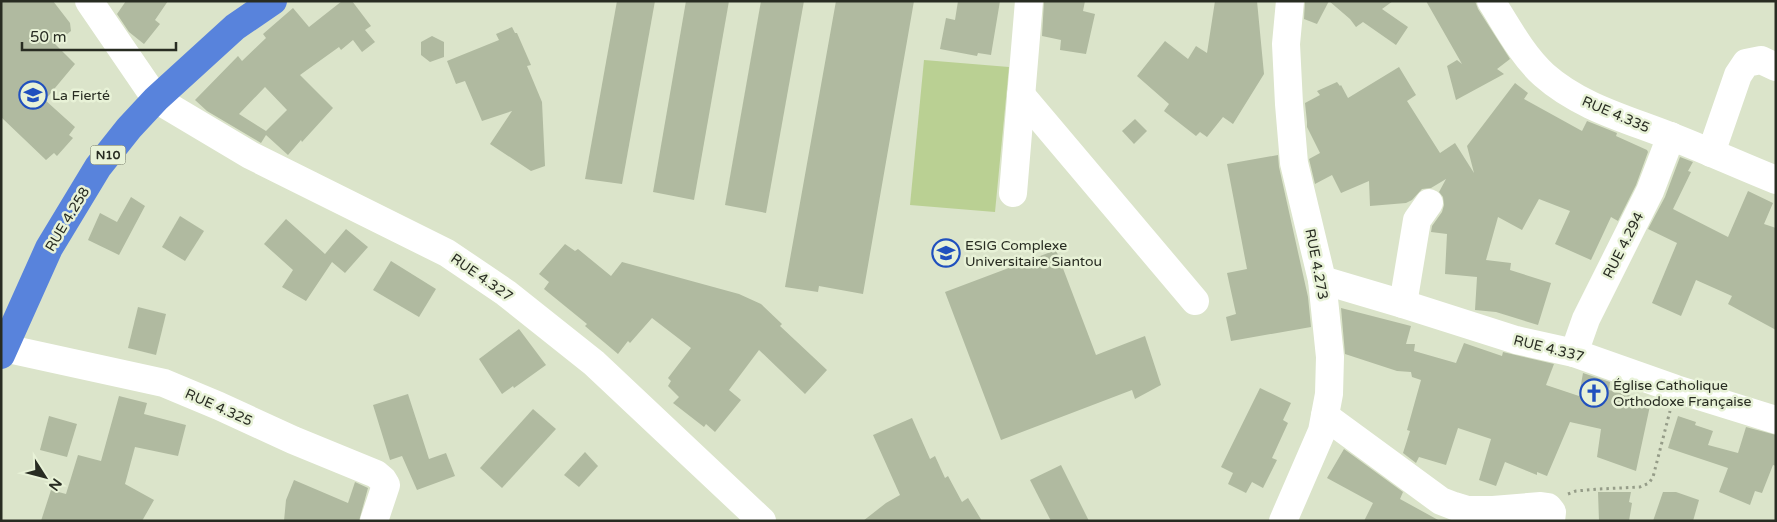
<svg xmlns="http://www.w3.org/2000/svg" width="1777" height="522" font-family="'Varela Round',sans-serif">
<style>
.green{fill:#bad093}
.building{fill:#b0baa0;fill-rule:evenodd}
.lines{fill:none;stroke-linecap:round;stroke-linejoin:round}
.path{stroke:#959c88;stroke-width:3;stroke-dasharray:2.5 4;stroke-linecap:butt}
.minor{stroke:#fff;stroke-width:28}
.highway{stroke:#5883dc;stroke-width:28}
.labels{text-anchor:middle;stroke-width:5;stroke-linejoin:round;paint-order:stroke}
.shield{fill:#e8f2d7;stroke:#626758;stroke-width:1}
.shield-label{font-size:12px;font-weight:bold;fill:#282c22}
.poi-label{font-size:14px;fill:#282c22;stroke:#e8f2d7;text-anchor:start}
.street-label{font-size:14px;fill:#282c22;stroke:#e8f2d7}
</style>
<rect width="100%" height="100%" fill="#dbe4ca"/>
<polygon class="green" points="924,60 1009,67 995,212 910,205"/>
<g class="building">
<polygon points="1,1 53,1 70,23 71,31 55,44 75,64 45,100 75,127 69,135 73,138 57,156 54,153 46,160 1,117"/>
<polygon points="126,1 168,1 155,20 160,24 144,44 129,32 117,14"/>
<path d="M342 1H352L371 26 365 30 375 42 362 52 353 40 341 50 339 47 300 75 333 108 302 142 301 140 288 155 266 135 261 143 207 111 195 100 238 56 242 61 266 38 263 34 293 8 309 27ZM265 87 287 110 266 131 239 114Z"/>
<polygon points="617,1 655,1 622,184 585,179"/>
<polygon points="686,1 729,1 694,200 653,192"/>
<polygon points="761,1 804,1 766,213 725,205"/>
<polygon points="836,1 914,1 863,294 819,286 818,292 785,287"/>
<polygon points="958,1 1000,1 991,55 978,53 977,56 940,49 946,18 955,20"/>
<polygon points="1044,1 1085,1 1083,11 1095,14 1086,54 1060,50 1061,40 1042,36"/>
<polygon points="1215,1 1257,1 1264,74 1233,124 1223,117 1207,137 1200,132 1196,136 1164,111 1169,104 1137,76 1165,41 1188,59 1196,46 1207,53"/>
<polygon points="1305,1 1329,1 1317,24 1304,19"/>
<polygon points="1329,1 1393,1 1382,9 1408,27 1396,45 1363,22 1356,27 1350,19"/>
<polygon points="1426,1 1475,1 1478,9 1510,59 1497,69 1504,74 1456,100 1447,66 1457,60 1462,64"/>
<polygon points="512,27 515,33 517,33 531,65 527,66 542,102 545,166 531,171 490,144 512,111 482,121 465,81 456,84 447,61 499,40 496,34"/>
<polygon points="432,36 444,42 444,57 430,62 421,55 421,42"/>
<polygon points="1399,67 1416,95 1407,101 1440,153 1455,143 1474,173 1467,146 1515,83 1528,93 1524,99 1582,131 1587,121 1617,133 1616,136 1647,150 1648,152 1636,185 1618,221 1611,217 1591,260 1555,244 1570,211 1539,199 1522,230 1498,217 1486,260 1511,263 1510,270 1551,283 1538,325 1496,312 1475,310 1477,277 1445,274 1447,234 1431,232 1432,226 1442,212 1444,205 1443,197 1439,192 1446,179 1431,188 1422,189 1412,200 1406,203 1370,206 1369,181 1341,193 1332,175 1315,184 1309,159 1320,153 1307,127 1307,122 1305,103 1320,95 1317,91 1337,82 1340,86 1341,85 1348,98"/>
<polygon points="1135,119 1147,131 1134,144 1122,131"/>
<polygon points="1278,155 1279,167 1308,297 1311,327 1231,341 1226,317 1236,314 1227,273 1247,269 1227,164"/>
<polygon points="1680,157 1693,162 1688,171 1691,172 1673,209 1728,237 1748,191 1773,203 1764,224 1776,228 1776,330 1728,304 1732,296 1696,280 1681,316 1652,303 1677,243 1648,229 1665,197"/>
<polygon points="131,197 145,206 119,255 88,240 100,213 117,222"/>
<polygon points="180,216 204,231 185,261 162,247"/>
<polygon points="286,219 325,254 346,229 368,247 345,273 332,262 306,301 282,287 293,270 264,244"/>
<polygon points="565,244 575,251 578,249 611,276 622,262 739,294 761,304 782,324 780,326 827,370 805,394 759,350 729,390 741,400 715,432 706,424 704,427 673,403 679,397 668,386 671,381 668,378 691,348 652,318 630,343 628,341 618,354 585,326 587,324 544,289 549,282 539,274"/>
<polygon points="1056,250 1096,355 1145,336 1161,385 1135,399 1132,390 1001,440 945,292"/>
<polygon points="391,261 436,289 419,317 373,290"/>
<polygon points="138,307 166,314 156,355 128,348"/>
<polygon points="1341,308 1411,326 1406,344 1415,344 1414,351 1456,363 1464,343 1502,356 1503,352 1554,364 1546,385 1579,396 1583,373 1610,382 1609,390 1651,401 1636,471 1597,457 1601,429 1570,422 1547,476 1537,472 1537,475 1505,462 1496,486 1479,480 1491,439 1458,428 1446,465 1419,457 1416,463 1403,453 1410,431 1407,430 1421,380 1412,377 1411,372 1397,371 1345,354"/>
<polygon points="519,329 546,365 514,388 513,386 502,394 479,359"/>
<polygon points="1260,388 1291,403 1283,420 1288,423 1272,458 1277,460 1263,488 1252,482 1246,493 1228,484 1233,473 1221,467"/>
<polygon points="408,394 429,459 446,453 455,476 417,490 402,456 390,460 373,405"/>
<polygon points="119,396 147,403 144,414 186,425 178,456 135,447 125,484 154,500 142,521 41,521 51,490 66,494 78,455 101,461"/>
<polygon points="533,409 556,429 502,488 480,468"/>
<polygon points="49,416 77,424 67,457 40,450"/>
<polygon points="1678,416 1696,422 1695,425 1713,431 1708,445 1738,453 1746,427 1776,435 1776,466 1773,465 1762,493 1755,491 1750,505 1719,492 1728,468 1668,448"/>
<polygon points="912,418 930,459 935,456 945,478 948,476 962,502 968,498 982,521 863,521 886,503 900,495 873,435"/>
<polygon points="1344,449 1403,492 1400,499 1440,521 1364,521 1373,503 1327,478"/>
<polygon points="585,452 598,466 579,487 564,475"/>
<polygon points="1061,465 1089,521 1051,521 1030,480"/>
<polygon points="294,480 348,503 355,482 368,488 359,521 284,521 286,500"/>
<polygon points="1598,492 1631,492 1629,502 1632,503 1629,521 1599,521"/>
<polygon points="1663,492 1676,492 1699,500 1693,521 1653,521"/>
</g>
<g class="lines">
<polyline class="path" points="1568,494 1576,491 1599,489 1640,487 1649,483 1653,477 1670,411"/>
<g class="minor">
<polyline points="89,1 156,99 250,155 447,253 506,293 594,363 762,521"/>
<path d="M1491 1C1507 26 1522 55 1544 75 1580 107 1627 119 1670 136 1706 150 1741 166 1776 180"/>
<polyline points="1021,95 1195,301"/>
<polyline points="1711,153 1738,75 1746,63 1761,60 1776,67"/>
<polyline points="1013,193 1029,1"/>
<polyline points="1322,280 1403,304 1516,340 1574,353 1676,389 1776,420"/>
<polyline points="1403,304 1417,220 1429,203"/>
<polyline points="4,348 164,383 219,406 293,440 376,474 383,480 386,485 374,521"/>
<polyline points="1574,353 1586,319 1650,191 1671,136"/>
<polyline points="1325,416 1441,501 1454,506 1467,510 1493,510 1541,506 1548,507 1552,512 1551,521"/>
<polyline points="1283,521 1322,431 1329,394 1330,357 1322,280 1294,163 1289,104 1286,44 1290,1"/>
</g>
<polyline class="highway" points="1,355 49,248 98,167 129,128 156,99 235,27 273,1"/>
</g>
<defs>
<g id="university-ring" transform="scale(1.4375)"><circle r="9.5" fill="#e8f2d7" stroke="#2050be" stroke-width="1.5"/><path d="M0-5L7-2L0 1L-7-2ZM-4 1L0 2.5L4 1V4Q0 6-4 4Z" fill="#2050be"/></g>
<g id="church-ring" transform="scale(1.4375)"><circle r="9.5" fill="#e8f2d7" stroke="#2050be" stroke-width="1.5"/><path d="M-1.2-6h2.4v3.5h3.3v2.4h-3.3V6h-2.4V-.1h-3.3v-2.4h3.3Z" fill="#2050be"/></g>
</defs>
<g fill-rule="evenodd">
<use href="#university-ring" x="33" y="95"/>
<use href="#university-ring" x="946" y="253"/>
<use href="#church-ring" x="1594" y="393"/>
</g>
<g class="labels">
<rect class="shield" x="90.5" y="145.5" width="35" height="19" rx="4"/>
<g class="shield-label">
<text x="108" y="159">N10</text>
</g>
<g class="poi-label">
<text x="52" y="100">La Fierté</text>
<text x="965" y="250">ESIG Complexe<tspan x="965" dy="16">Universitaire Siantou</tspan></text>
<text x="1613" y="390">Église Catholique<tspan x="1613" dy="16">Orthodoxe Française</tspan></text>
</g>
<g class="street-label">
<text transform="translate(1616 114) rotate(23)" y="5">RUE 4.335</text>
<text transform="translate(67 219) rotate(-59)" y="5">RUE 4.258</text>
<text transform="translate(1623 245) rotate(-63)" y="5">RUE 4.294</text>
<text transform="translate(1317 264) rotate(79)" y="5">RUE 4.273</text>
<text transform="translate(482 277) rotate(35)" y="5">RUE 4.327</text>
<text transform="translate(1549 348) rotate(14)" y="5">RUE 4.337</text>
<text transform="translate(219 407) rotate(24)" y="5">RUE 4.325</text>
</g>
</g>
<rect width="1777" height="522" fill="none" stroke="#282c22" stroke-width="5"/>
<g transform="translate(45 477) rotate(126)" stroke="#e8f2d7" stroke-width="4" paint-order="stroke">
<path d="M0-4L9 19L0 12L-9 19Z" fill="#282c22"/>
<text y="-8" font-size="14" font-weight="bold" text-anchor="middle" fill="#282c22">N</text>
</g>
<path d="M22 42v8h154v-8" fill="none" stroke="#282c22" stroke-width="2.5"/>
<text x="30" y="42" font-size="15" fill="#282c22" stroke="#e8f2d7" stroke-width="4" paint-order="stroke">50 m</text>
</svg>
